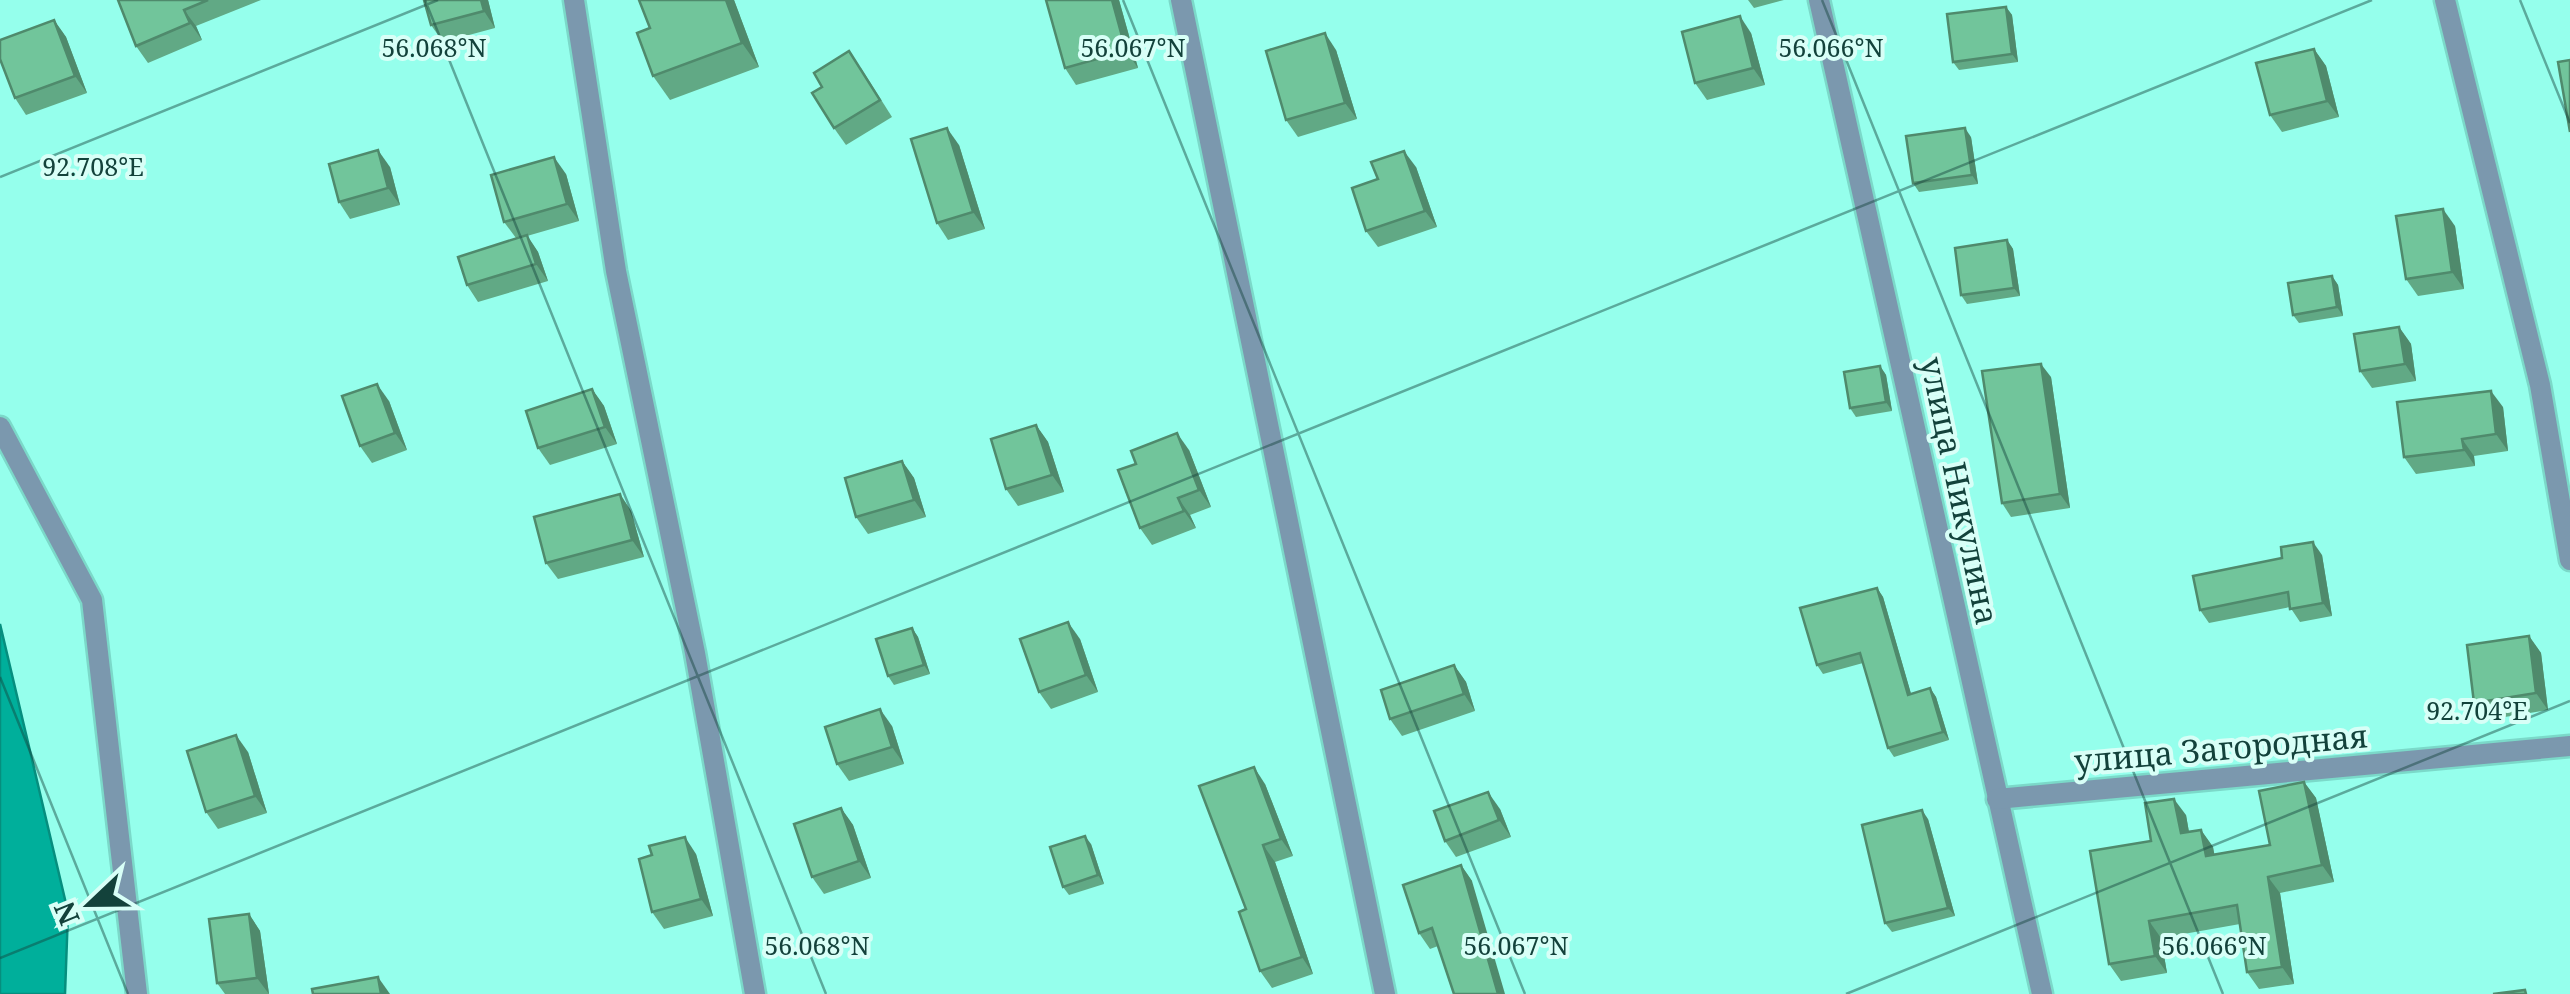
<svg xmlns="http://www.w3.org/2000/svg" width="2570" height="994" font-family="'Noto Serif',serif">
<style>
.water{fill:#00af9b;stroke:#068e7e;stroke-width:2.5}
.lines{fill:none;stroke-linecap:round;stroke-linejoin:round}
.lane-casing{stroke:#7bd9c9;stroke-width:25}
.lane{stroke:#7b98ae;stroke-width:20}
.wall{fill:#61a985}
.shaded-wall{fill:#4f8a6c}
.building{fill:#71c59b;stroke:#4f8a6c;stroke-width:2.5}
.ticks{fill:none;stroke:#13423b;stroke-width:2.5;stroke-opacity:0.45}
.labels{text-anchor:middle;stroke-width:8;stroke-linejoin:round;paint-order:stroke}
.street-label{font-size:32px;fill:#13423b;stroke:#d8fff7}
.ticks-label{font-size:25px;text-anchor:middle;fill:#13423b;stroke:#d8fff7;stroke-width:8;stroke-linejoin:round;paint-order:stroke}
</style>
<rect width="100%" height="100%" fill="#95ffec"/>
<polygon class="water" points="0,624 68,912 65,994 0,994"/>
<g class="lines">
<g class="lane-casing">
<g id="lane">
<polyline points="574,0 616,271 695,653 755,994"/>
<polyline points="1181,0 1385,994"/>
<polyline points="1819,0 2042,994"/>
<polyline points="2445,0 2540,385 2570,560"/>
<polyline points="0,427 92,600 137,994"/>
<polyline points="1997,799 2570,746"/>
</g>
</g>
<use href="#lane" class="lane"/>
</g>
<g class="wall">
<polygon points="118,0 261,0 196,26 202,40 148,63 136,46"/>
<polygon points="424,0 488,0 495,28 443,42 431,25"/>
<polygon points="734,0 759,67 670,100 653,76 650,28"/>
<polygon points="1046,0 1119,0 1138,68 1076,85 1065,68"/>
<polygon points="1748,0 1784,0 1754,8"/>
<polygon points="2006,7 2012,15 2018,62 1959,70 1953,62"/>
<polygon points="54,20 66,37 87,93 26,115 15,98"/>
<polygon points="1751,33 1765,85 1707,100 1695,83"/>
<polygon points="2314,49 2326,66 2339,117 2282,132 2270,115"/>
<polygon points="1336,50 1357,119 1298,137 1286,120"/>
<polygon points="861,68 892,117 846,145 834,128"/>
<polygon points="1971,137 1978,184 1919,192 1913,183"/>
<polygon points="959,145 985,229 948,240 937,223"/>
<polygon points="390,167 400,205 350,219 339,202"/>
<polygon points="1416,167 1437,227 1378,247 1366,231"/>
<polygon points="566,174 579,221 527,236 538,252 548,281 478,302 467,285 516,238 504,222"/>
<polygon points="2455,226 2464,289 2418,296 2406,279"/>
<polygon points="2007,240 2013,249 2020,296 1967,304 1961,295"/>
<polygon points="2332,276 2338,285 2343,316 2299,323 2293,315"/>
<polygon points="2399,327 2411,344 2416,381 2372,388 2360,371"/>
<polygon points="1880,366 1886,375 1892,411 1856,417 1850,408"/>
<polygon points="2051,377 2070,508 2011,517 2002,503"/>
<polygon points="592,389 604,406 617,444 550,465 538,448"/>
<polygon points="389,401 407,450 372,463 360,446"/>
<polygon points="2503,407 2508,451 2474,456 2475,466 2416,474 2404,457"/>
<polygon points="1036,425 1048,442 1064,492 1018,506 1006,489"/>
<polygon points="1189,450 1211,507 1190,515 1196,528 1152,545 1140,528"/>
<polygon points="902,461 914,478 926,517 868,534 856,517"/>
<polygon points="620,494 631,511 644,557 558,579 546,563"/>
<polygon points="2322,555 2332,616 2300,622 2290,607 2209,623 2200,610"/>
<polygon points="1877,588 1883,597 1911,694 1930,688 1936,697 1949,740 1894,757 1888,748 1863,663 1823,674 1817,665"/>
<polygon points="912,628 918,637 930,674 894,685 888,676"/>
<polygon points="2529,636 2541,653 2548,710 2486,720 2474,703"/>
<polygon points="1080,639 1098,692 1051,709 1039,692"/>
<polygon points="1454,665 1466,682 1475,711 1402,736 1390,719"/>
<polygon points="892,726 904,764 849,781 837,764"/>
<polygon points="248,752 267,813 218,829 206,812"/>
<polygon points="2304,782 2316,798 2334,882 2280,893 2294,984 2259,989 2247,972 2240,924 2161,938 2167,973 2121,981 2109,964 2151,841 2186,815 2189,832 2201,830 2213,847 2214,855 2270,845"/>
<polygon points="1265,784 1293,856 1275,862 1313,974 1272,988 1260,971 1246,909"/>
<polygon points="841,808 853,825 871,878 824,894 812,877"/>
<polygon points="1500,809 1511,837 1456,857 1445,841"/>
<polygon points="1928,819 1955,916 1892,932 1885,923"/>
<polygon points="1091,844 1104,884 1069,895 1063,887"/>
<polygon points="696,854 713,916 664,929 652,912 652,855"/>
<polygon points="1461,865 1472,881 1438,946 1430,949 1419,933"/>
<polygon points="249,914 260,931 269,994 225,994 217,983"/>
</g>
<g class="shaded-wall">
<polygon points="481,0 488,0 495,28 484,11"/>
<polygon points="726,0 734,0 759,67 742,43"/>
<polygon points="1112,0 1119,0 1138,68 1126,51"/>
<polygon points="2006,7 2012,15 2018,62 2012,54"/>
<polygon points="184,10 196,26 202,40 190,23"/>
<polygon points="1740,16 1751,33 1765,85 1753,68"/>
<polygon points="54,20 66,37 87,93 75,76"/>
<polygon points="1325,33 1336,50 1357,119 1345,103"/>
<polygon points="2314,49 2326,66 2339,117 2327,101"/>
<polygon points="947,128 959,145 985,229 973,212"/>
<polygon points="1965,128 1971,137 1978,184 1972,175"/>
<polygon points="378,150 390,167 400,205 388,188"/>
<polygon points="1404,151 1416,167 1437,227 1425,211"/>
<polygon points="554,157 566,174 579,221 567,204"/>
<polygon points="2443,209 2455,226 2464,289 2452,272"/>
<polygon points="527,235 538,252 548,281 536,264"/>
<polygon points="2007,240 2013,249 2020,296 2014,288"/>
<polygon points="2332,276 2338,285 2343,316 2337,307"/>
<polygon points="2399,327 2411,344 2416,381 2405,364"/>
<polygon points="2041,364 2051,377 2070,508 2060,494"/>
<polygon points="1880,366 1886,375 1892,411 1886,402"/>
<polygon points="377,384 389,401 407,450 395,433"/>
<polygon points="592,389 604,406 617,444 605,427"/>
<polygon points="2491,391 2503,407 2508,451 2496,434"/>
<polygon points="1036,425 1048,442 1064,492 1052,475"/>
<polygon points="1177,433 1189,450 1211,507 1199,490"/>
<polygon points="2462,439 2474,456 2475,466 2464,450"/>
<polygon points="902,461 914,478 926,517 914,500"/>
<polygon points="620,494 631,511 644,557 632,540"/>
<polygon points="1178,498 1190,515 1196,528 1184,511"/>
<polygon points="2313,542 2322,555 2332,616 2323,603"/>
<polygon points="1877,588 1883,597 1914,704 1908,695"/>
<polygon points="1068,622 1080,639 1098,692 1086,675"/>
<polygon points="912,628 918,637 930,674 924,665"/>
<polygon points="2529,636 2541,653 2548,710 2536,693"/>
<polygon points="1454,665 1466,682 1475,711 1464,694"/>
<polygon points="1930,688 1936,697 1949,740 1943,732"/>
<polygon points="880,709 892,726 904,764 892,747"/>
<polygon points="236,735 248,752 267,813 255,796"/>
<polygon points="1254,767 1265,784 1293,856 1281,839"/>
<polygon points="2304,782 2316,798 2334,882 2322,865"/>
<polygon points="1488,792 1500,809 1511,837 1499,820"/>
<polygon points="2174,799 2186,815 2192,850 2181,833"/>
<polygon points="841,808 853,825 871,878 859,861"/>
<polygon points="1922,810 1928,819 1955,916 1948,908"/>
<polygon points="2201,830 2213,847 2218,873 2206,856"/>
<polygon points="1085,836 1091,844 1104,884 1098,875"/>
<polygon points="685,837 696,854 713,916 701,899"/>
<polygon points="1263,845 1275,862 1313,974 1302,957"/>
<polygon points="1461,865 1472,881 1505,994 1498,994"/>
<polygon points="2268,877 2280,893 2294,984 2282,967"/>
<polygon points="249,914 260,931 269,994 257,978"/>
<polygon points="2149,921 2161,938 2167,973 2155,956"/>
<polygon points="378,977 390,994 381,994"/>
</g>
<g class="building">
<polygon points="118,0 208,0 184,10 190,23 136,46"/>
<polygon points="424,0 481,0 484,11 431,25"/>
<polygon points="639,0 726,0 742,43 653,76 637,33 650,28"/>
<polygon points="1046,0 1112,0 1126,51 1065,68"/>
<polygon points="2006,7 2012,54 1953,62 1947,14"/>
<polygon points="1740,16 1753,68 1695,83 1682,32"/>
<polygon points="54,20 75,76 15,98 0,59 0,40"/>
<polygon points="1325,33 1345,103 1286,120 1266,51"/>
<polygon points="2314,49 2327,101 2270,115 2256,63"/>
<polygon points="849,51 880,100 834,128 812,93 822,87 814,73"/>
<polygon points="2570,60 2570,132 2558,62"/>
<polygon points="947,128 973,212 937,223 911,139"/>
<polygon points="1965,128 1972,175 1913,183 1906,136"/>
<polygon points="378,150 388,188 339,202 329,164"/>
<polygon points="1404,151 1425,211 1366,231 1352,188 1378,179 1371,162"/>
<polygon points="554,157 567,204 504,222 491,175"/>
<polygon points="2443,209 2452,272 2406,279 2396,216"/>
<polygon points="527,235 536,264 467,285 458,257"/>
<polygon points="2007,240 2014,288 1961,295 1955,248"/>
<polygon points="2332,276 2337,307 2293,315 2288,283"/>
<polygon points="2399,327 2405,364 2360,371 2354,334"/>
<polygon points="2041,364 2060,494 2002,503 1982,371"/>
<polygon points="1880,366 1886,402 1850,408 1844,372"/>
<polygon points="377,384 395,433 360,446 342,396"/>
<polygon points="592,389 605,427 538,448 526,411"/>
<polygon points="2491,391 2496,434 2462,439 2464,450 2404,457 2397,402"/>
<polygon points="1036,425 1052,475 1006,489 991,439"/>
<polygon points="1177,433 1199,490 1178,498 1184,511 1140,528 1118,470 1136,464 1131,451"/>
<polygon points="902,461 914,500 856,517 845,478"/>
<polygon points="620,494 632,540 546,563 534,517"/>
<polygon points="2313,542 2323,603 2290,609 2288,592 2200,610 2193,576 2282,558 2281,547"/>
<polygon points="1877,588 1908,695 1930,688 1943,732 1888,748 1860,653 1817,665 1800,608"/>
<polygon points="1068,622 1086,675 1039,692 1020,639"/>
<polygon points="912,628 924,665 888,676 876,639"/>
<polygon points="2529,636 2536,693 2474,703 2467,645"/>
<polygon points="1454,665 1464,694 1390,719 1381,690"/>
<polygon points="880,709 892,747 837,764 825,727"/>
<polygon points="236,735 255,796 206,812 187,751"/>
<polygon points="1254,767 1281,839 1263,845 1302,957 1260,971 1239,912 1246,909 1199,786"/>
<polygon points="2304,782 2322,865 2268,877 2282,967 2247,972 2237,905 2149,921 2155,956 2109,964 2090,851 2151,841 2145,803 2174,799 2181,833 2201,830 2206,856 2270,845 2259,791"/>
<polygon points="1488,792 1499,820 1445,841 1434,811"/>
<polygon points="841,808 859,861 812,877 794,824"/>
<polygon points="1922,810 1948,908 1885,923 1862,825"/>
<polygon points="1085,836 1098,875 1063,887 1050,847"/>
<polygon points="685,837 701,899 652,912 639,859 652,855 649,846"/>
<polygon points="1461,865 1498,994 1454,994 1432,928 1419,933 1403,885"/>
<polygon points="249,914 257,978 217,983 209,919"/>
<polygon points="378,977 381,994 313,994 312,989"/>
<polygon points="2525,990 2526,994 2493,994"/>
</g>
<path class="ticks" d="M425 0 826 994M1123 0 1525 994M1822 0 2223 994M2520 0 2570 123M0 177 438 0M0 677 128 994M0 958 2372 0M1846 994 2570 701"/>
<g class="labels">
<g class="street-label">
<text transform="translate(1959 491) rotate(78)" y="11">улица Никулина</text>
<text transform="translate(2221 749) rotate(-5)" y="11">улица Загородная</text>
</g>
</g>
<g class="ticks-label">
<text x="434" y="57">56.068°N</text>
<text x="1133" y="57">56.067°N</text>
<text x="1831" y="57">56.066°N</text>
<text x="93" y="176">92.708°E</text>
<text x="2477" y="720">92.704°E</text>
<text x="817" y="955">56.068°N</text>
<text x="1516" y="955">56.067°N</text>
<text x="2214" y="955">56.066°N</text>
</g>
<g transform="translate(90 904) rotate(248)" stroke="#d8fff7" stroke-width="8" paint-order="stroke">
<path d="M0-8L18 38L0 25L-18 38Z" fill="#13423b"/>
<text y="-15" font-size="28" font-weight="bold" text-anchor="middle" fill="#13423b">N</text>
</g>
</svg>
